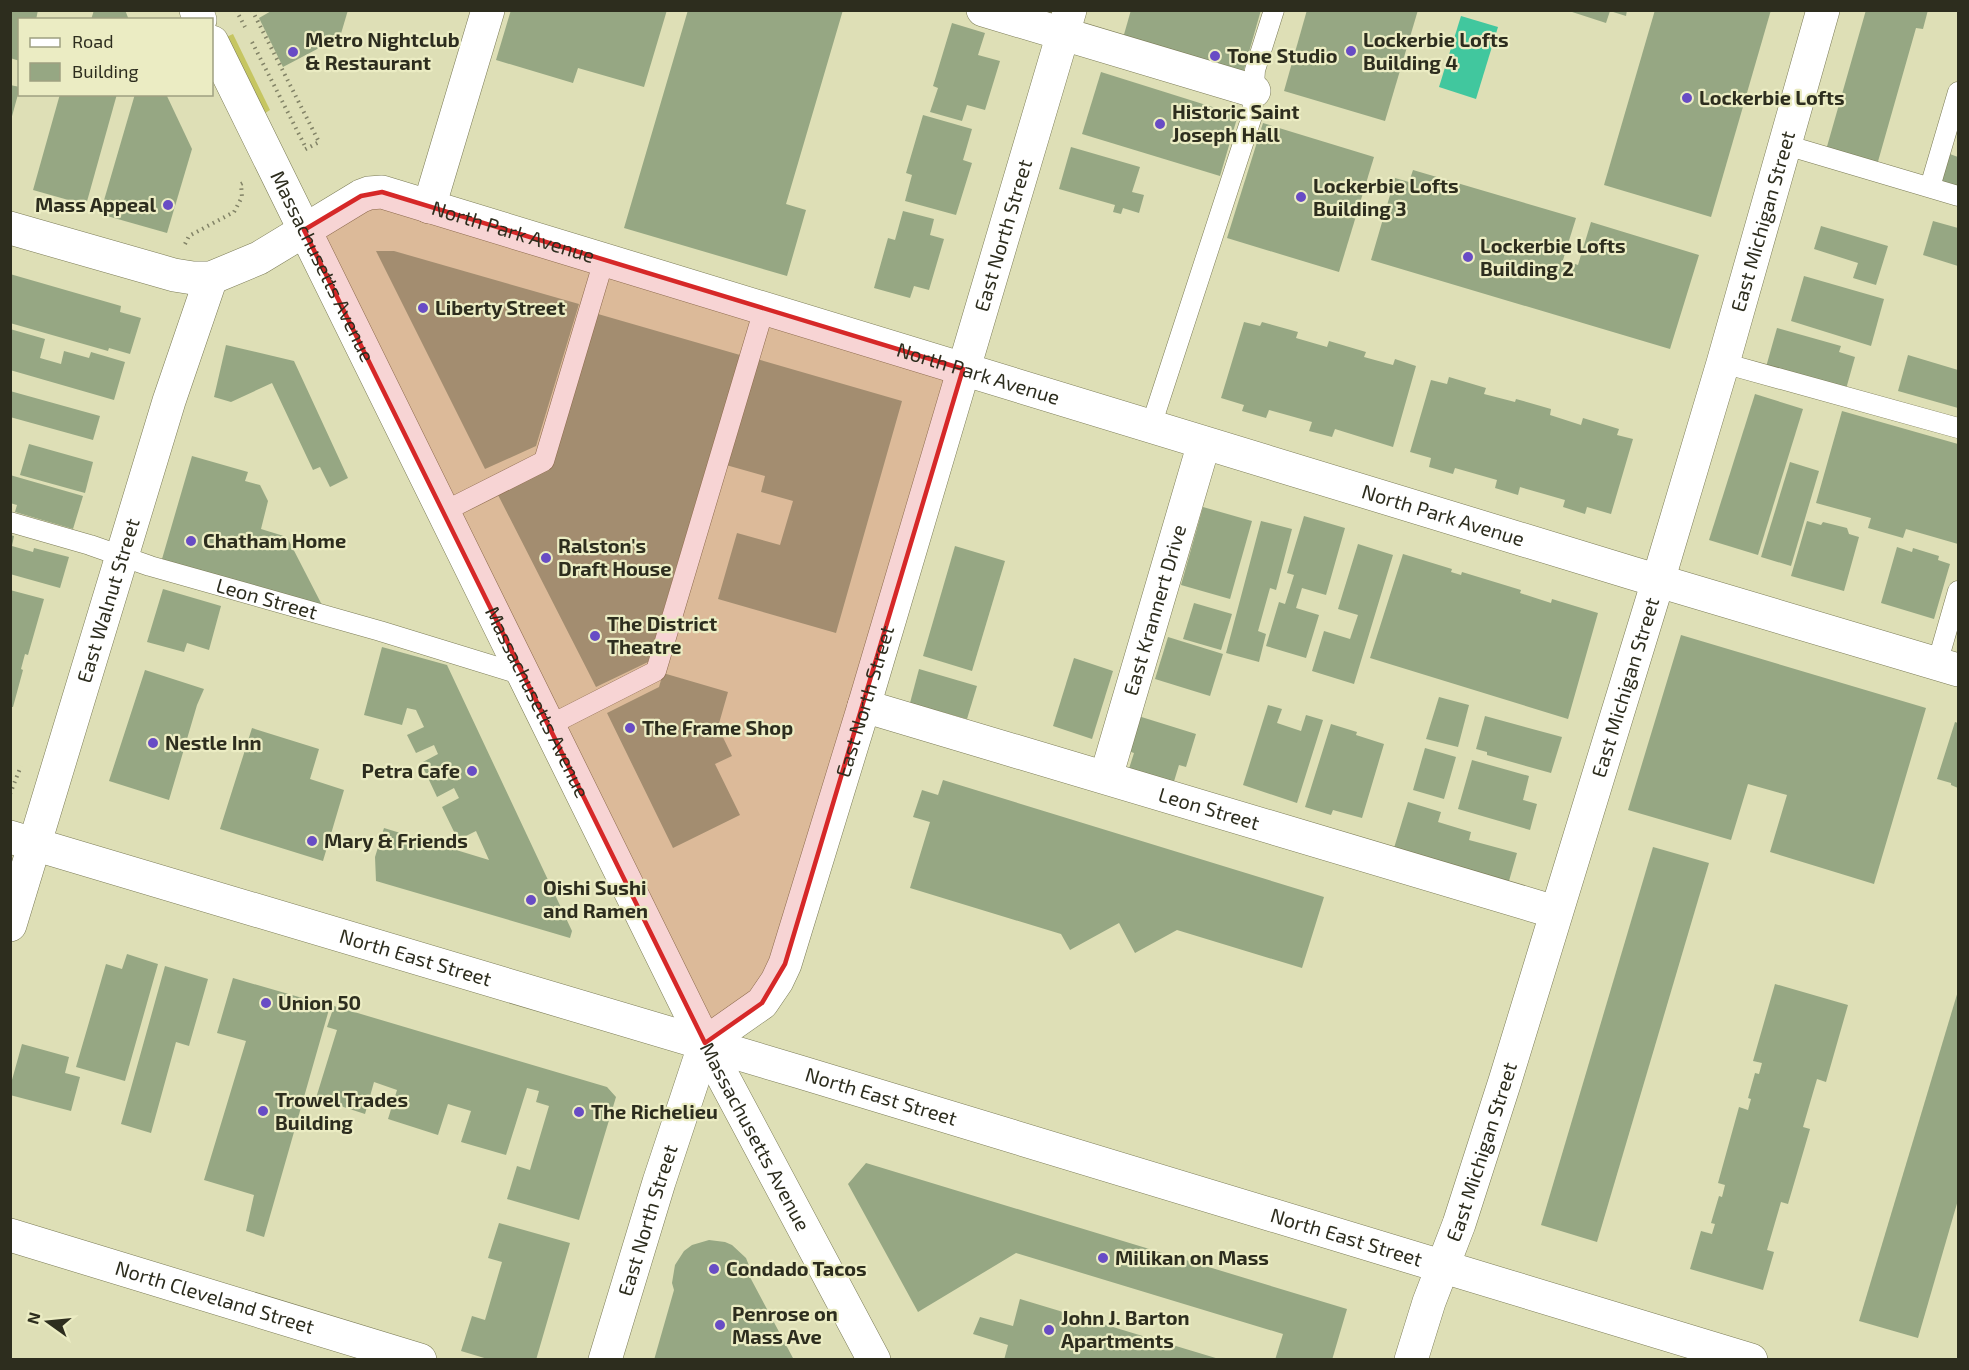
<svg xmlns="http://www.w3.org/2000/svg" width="1969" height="1370" font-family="'Exo 2',sans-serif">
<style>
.green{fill:#c6c661}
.water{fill:#41c79e}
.building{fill:#96a783}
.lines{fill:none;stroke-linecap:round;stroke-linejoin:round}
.service-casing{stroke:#7b7b56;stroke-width:21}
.minor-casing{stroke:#7b7b56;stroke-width:34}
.secondary-casing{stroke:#7b7b56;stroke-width:34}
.path{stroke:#828367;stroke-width:4;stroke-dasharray:1.5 4.5;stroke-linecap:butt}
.service{stroke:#fff;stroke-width:20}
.minor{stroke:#fff;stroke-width:33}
.secondary{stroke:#fff;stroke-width:33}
.marked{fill:#d62828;fill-opacity:0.2;stroke:#d62828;stroke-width:4.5;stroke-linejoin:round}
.poi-dot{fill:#684cc5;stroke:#ebecc3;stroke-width:2}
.labels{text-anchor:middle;stroke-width:4.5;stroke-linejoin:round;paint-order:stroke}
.poi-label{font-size:20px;font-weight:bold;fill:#2d2d1e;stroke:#ebecc3;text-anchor:start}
.street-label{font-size:20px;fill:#2d2d1e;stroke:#ebecc3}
</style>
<rect width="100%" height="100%" fill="#dedfb6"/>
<polygon class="green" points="233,34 270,110 262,115 224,38"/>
<polygon class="water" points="1461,16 1498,27 1476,99 1439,87"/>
<g class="building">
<polygon points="10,10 38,10 36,20 20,20 20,61 10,58"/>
<polygon points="94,10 125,10 129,20 91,20"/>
<polygon points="273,10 348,10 340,37 283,67 259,18"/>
<polygon points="511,10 667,10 644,87 578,68 573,83 496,60"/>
<polygon points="688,10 843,10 786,204 806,210 787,276 624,228"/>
<polygon points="1131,10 1261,10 1243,73 1123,38"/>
<polygon points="1307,10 1418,10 1385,121 1284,91"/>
<polygon points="1566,10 1627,10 1626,16 1610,11 1606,23"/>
<polygon points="1655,10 1771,10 1711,217 1604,185"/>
<polygon points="1866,10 1928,10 1923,29 1916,28 1877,165 1826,150"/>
<polygon points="952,23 985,33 978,55 1000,61 985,110 967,105 962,121 930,112 938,88 933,86"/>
<polygon points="1101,72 1238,115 1220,176 1082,134"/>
<polygon points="10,85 20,87 11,120 10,120"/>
<polygon points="60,94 117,94 86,205 33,190"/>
<polygon points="135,94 166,94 192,149 167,233 100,214"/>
<polygon points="923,115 972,129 963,160 972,163 956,215 905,201 912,175 906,173"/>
<polygon points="1263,123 1374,157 1339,272 1227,238"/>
<polygon points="1071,147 1140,167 1132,192 1144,195 1139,213 1123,208 1121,214 1113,212 1115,205 1059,189"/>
<polygon points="1947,153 1958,157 1958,191 1937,185"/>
<polygon points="1413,170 1576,218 1563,260 1578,265 1591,222 1699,255 1670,349 1371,260 1395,178 1409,182"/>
<polygon points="903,211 934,219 930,235 944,239 929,290 914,286 910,298 874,288 888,238 895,240"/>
<polygon points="1933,221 1958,228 1958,266 1923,255"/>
<polygon points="1821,226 1888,246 1876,285 1853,278 1858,263 1814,249"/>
<polygon points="376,251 394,251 579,304 536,446 485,469"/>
<polygon points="10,274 121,306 120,312 141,318 130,354 109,348 108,351 10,323"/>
<polygon points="1804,276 1884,299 1871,346 1791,321"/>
<polygon points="598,314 740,355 648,662 596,687 498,495 552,467"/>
<polygon points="1244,322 1260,326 1262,322 1298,332 1296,338 1327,347 1329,341 1366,352 1364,357 1393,365 1395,359 1416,366 1393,447 1335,429 1332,437 1309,431 1312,422 1269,410 1266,418 1242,411 1244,405 1221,398"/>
<polygon points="1777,328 1841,346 1839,352 1855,357 1846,389 1766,367"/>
<polygon points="10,329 45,339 40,358 61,364 64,351 89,358 91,352 125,362 114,400 10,370"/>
<polygon points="226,345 294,361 348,478 330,487 320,467 313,470 272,383 231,402 214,397"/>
<polygon points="1908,355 1958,370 1958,408 1898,391"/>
<polygon points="757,359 902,401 836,633 718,599 737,533 780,545 793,501 761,492 765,476 726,465"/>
<polygon points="1449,377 1486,388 1484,394 1515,402 1516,399 1551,409 1550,415 1581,425 1583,418 1619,429 1617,435 1633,439 1611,514 1587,507 1585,514 1563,507 1565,500 1520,487 1518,495 1495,488 1497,480 1455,468 1453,474 1429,467 1431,458 1410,452 1431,380 1447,384"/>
<polygon points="10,391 100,416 93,440 10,417"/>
<polygon points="1755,394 1803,409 1758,555 1709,540"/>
<polygon points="1842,411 1958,444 1958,544 1906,529 1903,538 1868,528 1871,518 1816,503"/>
<polygon points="29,444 93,462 85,493 20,475"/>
<polygon points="192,456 248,472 245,481 260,485 268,501 261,529 287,537 322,605 162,559"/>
<polygon points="1790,462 1819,471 1791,566 1761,557"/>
<polygon points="10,475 83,496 73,529 15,512 17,505 10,503"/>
<polygon points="1203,507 1252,521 1230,599 1181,585"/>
<polygon points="1304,516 1345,528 1326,595 1302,588 1296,608 1319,615 1306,658 1266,646 1279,602 1285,604 1294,575 1287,573"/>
<polygon points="1261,521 1292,529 1276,590 1270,588 1258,631 1266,634 1259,662 1226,653"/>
<polygon points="1807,521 1821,525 1823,522 1847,528 1849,534 1859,537 1844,591 1791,576"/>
<polygon points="10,535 14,536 12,546 33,552 34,548 69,557 60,588 10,574"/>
<polygon points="1358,544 1393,555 1354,684 1312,671 1324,631 1350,639 1358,615 1338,609"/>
<polygon points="955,546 1005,561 972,671 923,656"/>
<polygon points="1897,547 1912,552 1913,548 1939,556 1938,560 1950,564 1934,619 1881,603"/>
<polygon points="1403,554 1452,569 1451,572 1461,575 1462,572 1521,590 1520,593 1551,603 1552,599 1598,613 1568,719 1370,658"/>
<polygon points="163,589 221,606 209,650 187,643 184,652 147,642"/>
<polygon points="10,590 44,599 28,655 25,654 21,669 23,670 13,707 10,707"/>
<polygon points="1194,603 1232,614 1221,650 1183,639"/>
<polygon points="1681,635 1926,708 1874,884 1770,852 1787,795 1748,784 1731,840 1628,810"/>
<polygon points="1168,637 1223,654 1210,696 1155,679"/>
<polygon points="382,647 447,665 572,931 570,938 376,881 375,857 384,828 489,860 476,831 458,840 442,807 459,798 454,788 437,797 421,763 438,754 434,745 416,753 407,735 424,727 416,710 407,708 402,725 364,715"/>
<polygon points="1074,658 1113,671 1092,739 1053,726"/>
<polygon points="919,669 977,686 967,719 910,703"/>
<polygon points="145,670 204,689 197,705 169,800 109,781"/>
<polygon points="663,673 728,692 718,727 732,756 715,764 740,815 673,848 607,713 659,687"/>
<polygon points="1439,697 1469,705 1458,747 1426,739"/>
<polygon points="1268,705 1282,709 1277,723 1301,731 1306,715 1323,720 1297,803 1243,785"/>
<polygon points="1135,715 1196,734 1186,767 1179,765 1172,788 1127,775 1134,753 1125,750"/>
<polygon points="1485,716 1562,737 1551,773 1487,755 1487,752 1476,749"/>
<polygon points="1955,722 1958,723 1958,788 1951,785 1951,783 1937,779"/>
<polygon points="1331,724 1357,732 1356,735 1384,744 1362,818 1333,810 1331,815 1305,807"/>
<polygon points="252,728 319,749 310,779 344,790 323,861 220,829"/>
<polygon points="1425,748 1456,757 1444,799 1413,790"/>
<polygon points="1472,760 1529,776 1523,800 1537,804 1530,830 1458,809"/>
<polygon points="943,780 1324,897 1302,968 1177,930 1135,953 1119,923 1070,950 1061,934 910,888 930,822 913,817 922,790 938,795"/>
<polygon points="1408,802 1441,812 1438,822 1471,832 1469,840 1517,853 1509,881 1394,848"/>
<polygon points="1653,847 1709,863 1597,1242 1541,1225"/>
<polygon points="127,954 158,964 125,1081 76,1067 106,964 122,969"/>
<polygon points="165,966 208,979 189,1046 176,1042 151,1133 121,1124"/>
<polygon points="233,978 330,1006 264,1237 246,1231 254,1195 204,1180 246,1041 217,1033"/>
<polygon points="1775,984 1848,1005 1826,1082 1817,1079 1803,1127 1810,1129 1788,1204 1781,1202 1767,1250 1774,1252 1763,1290 1690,1269 1701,1231 1712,1234 1715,1224 1711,1223 1719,1196 1722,1197 1725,1185 1718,1183 1739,1107 1748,1110 1751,1099 1748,1098 1755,1073 1759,1074 1762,1063 1753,1061"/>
<polygon points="1958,991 1958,1200 1918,1338 1859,1321"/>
<polygon points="334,1006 607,1087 616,1097 579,1220 507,1199 517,1166 530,1170 549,1106 536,1102 539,1091 527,1088 506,1155 461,1142 471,1111 448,1104 438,1135 388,1119 397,1090 374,1082 365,1114 316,1098 337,1030 327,1027"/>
<polygon points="22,1044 69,1057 65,1073 80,1077 71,1111 10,1095 10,1087"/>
<polygon points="866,1163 1347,1309 1332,1360 1275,1360 1283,1334 1016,1253 918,1312 848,1184"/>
<polygon points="499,1223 570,1243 536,1360 491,1360 461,1351 472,1316 485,1320 502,1262 488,1258"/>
<polygon points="709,1240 725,1242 732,1245 746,1258 750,1268 751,1279 794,1360 654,1360 674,1290 672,1283 675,1265 684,1251 692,1245"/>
<polygon points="1020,1299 1219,1359 1219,1360 1004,1360 1008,1345 973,1334 980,1317 1013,1326"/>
</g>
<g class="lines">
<g class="service-casing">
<g id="service">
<polyline points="1786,145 1958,196"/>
<polyline points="1930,187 1958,92"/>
<polyline points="1723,363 1958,428"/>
<polyline points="1151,426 1252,116 1255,70 1274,10"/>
<polyline points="443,512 544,461 604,260"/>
<path id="s1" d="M10 522 90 545 150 566 380 631 523 675"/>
<polyline points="1937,664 1958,591"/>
<polyline points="548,726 656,671 764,309"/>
</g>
</g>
<g class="minor-casing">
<g id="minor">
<polyline points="983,10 1254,91"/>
<polyline points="429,207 488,10"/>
<path id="s2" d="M10 228 174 275 193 278H211L259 258 361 196 369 193 382 192 1632 573 1958 670"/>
<path id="s3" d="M864 706 1555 912"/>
<path id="s4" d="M1106 777 1204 443"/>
<path id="s5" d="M10 925 169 401 211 278"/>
<path id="s6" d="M10 1235 420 1360"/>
</g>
</g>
<g class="secondary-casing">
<g id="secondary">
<polyline points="196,10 200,20"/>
<path id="s7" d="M212 42 705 1043 874 1360"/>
<path id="s8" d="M10 837 800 1072 1751 1360"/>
<path id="s9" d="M605 1360 659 1182 705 1043 762 1003 777 981 785 964 864 706 1070 10"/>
<path id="s10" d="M1411 1360 1429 1302 1459 1224 1505 1081 1658 581 1723 363 1823 10"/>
</g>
</g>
<g class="path">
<polyline points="236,10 245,27"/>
<polyline points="252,10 319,142 302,151"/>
<polyline points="252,42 306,148"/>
<polyline points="185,244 189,236 234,212 242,197 241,184 245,182"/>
<polyline points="10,794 21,766"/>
</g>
<use href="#service" class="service"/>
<use href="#minor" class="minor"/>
<use href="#secondary" class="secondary"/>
</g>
<path class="marked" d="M382 192 963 369 785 964 762 1003 705 1043 304 230 361 196Z"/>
<g class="poi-dot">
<circle cx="1351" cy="51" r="6"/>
<circle cx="293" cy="52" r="6"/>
<circle cx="1215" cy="56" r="6"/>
<circle cx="1687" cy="98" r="6"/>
<circle cx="1160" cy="124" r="6"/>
<circle cx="1301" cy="197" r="6"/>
<circle cx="168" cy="205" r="6"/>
<circle cx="1468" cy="257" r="6"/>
<circle cx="423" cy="308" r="6"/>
<circle cx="191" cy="541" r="6"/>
<circle cx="546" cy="558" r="6"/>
<circle cx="595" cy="636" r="6"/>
<circle cx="630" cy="728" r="6"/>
<circle cx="153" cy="743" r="6"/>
<circle cx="472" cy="771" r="6"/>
<circle cx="312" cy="841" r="6"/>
<circle cx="531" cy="900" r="6"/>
<circle cx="266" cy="1003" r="6"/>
<circle cx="263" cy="1111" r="6"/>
<circle cx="579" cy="1112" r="6"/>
<circle cx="1103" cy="1258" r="6"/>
<circle cx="714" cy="1269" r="6"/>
<circle cx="720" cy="1325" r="6"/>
<circle cx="1049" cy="1330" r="6"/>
</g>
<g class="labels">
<g class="poi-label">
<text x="305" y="47">Metro Nightclub<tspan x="305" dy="23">&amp; Restaurant</tspan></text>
<text x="1363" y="47">Lockerbie Lofts<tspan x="1363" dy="23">Building 4</tspan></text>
<text x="1227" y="63">Tone Studio</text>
<text x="1699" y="105">Lockerbie Lofts</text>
<text x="1172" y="119">Historic Saint<tspan x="1172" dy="23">Joseph Hall</tspan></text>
<text x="1313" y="193">Lockerbie Lofts<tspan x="1313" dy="23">Building 3</tspan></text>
<text x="156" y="212" text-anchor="end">Mass Appeal</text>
<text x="1480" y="253">Lockerbie Lofts<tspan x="1480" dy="23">Building 2</tspan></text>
<text x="435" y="315">Liberty Street</text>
<text x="203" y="548">Chatham Home</text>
<text x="558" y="553">Ralston's<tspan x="558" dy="23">Draft House</tspan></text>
<text x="607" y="631">The District<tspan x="607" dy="23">Theatre</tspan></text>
<text x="642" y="735">The Frame Shop</text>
<text x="165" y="750">Nestle Inn</text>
<text x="460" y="778" text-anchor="end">Petra Cafe</text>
<text x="324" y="848">Mary &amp; Friends</text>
<text x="543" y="895">Oishi Sushi<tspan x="543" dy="23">and Ramen</tspan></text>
<text x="278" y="1010">Union 50</text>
<text x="275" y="1107">Trowel Trades<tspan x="275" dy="23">Building</tspan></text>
<text x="591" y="1119">The Richelieu</text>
<text x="1115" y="1265">Milikan on Mass</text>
<text x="726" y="1276">Condado Tacos</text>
<text x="732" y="1321">Penrose on<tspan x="732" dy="23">Mass Ave</tspan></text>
<text x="1061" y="1325">John J. Barton<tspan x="1061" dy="23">Apartments</tspan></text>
</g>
<g class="street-label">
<text dy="7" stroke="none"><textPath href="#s10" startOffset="1192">East Michigan Street</textPath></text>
<text dy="7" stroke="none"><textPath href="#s2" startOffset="538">North Park Avenue</textPath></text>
<text dy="7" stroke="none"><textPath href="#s9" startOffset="1208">East North Street</textPath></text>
<text dy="7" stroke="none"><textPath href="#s7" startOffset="250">Massachusetts Avenue</textPath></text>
<text dy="7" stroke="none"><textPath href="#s2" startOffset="1024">North Park Avenue</textPath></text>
<text dy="7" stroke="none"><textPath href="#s2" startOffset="1510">North Park Avenue</textPath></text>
<text dy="7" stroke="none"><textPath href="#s1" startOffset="268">Leon Street</textPath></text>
<text dy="7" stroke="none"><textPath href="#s5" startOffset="339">East Walnut Street</textPath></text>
<text dy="7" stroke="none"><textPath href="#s4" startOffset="174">East Krannert Drive</textPath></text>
<text dy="7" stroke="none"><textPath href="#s10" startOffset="706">East Michigan Street</textPath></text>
<text dy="7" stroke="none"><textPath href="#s9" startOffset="722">East North Street</textPath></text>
<text dy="7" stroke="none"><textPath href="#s7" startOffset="736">Massachusetts Avenue</textPath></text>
<text dy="7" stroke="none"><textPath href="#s3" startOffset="360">Leon Street</textPath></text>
<text dy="7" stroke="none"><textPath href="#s8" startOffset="423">North East Street</textPath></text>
<text dy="7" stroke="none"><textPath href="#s8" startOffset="909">North East Street</textPath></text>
<text dy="7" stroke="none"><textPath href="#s7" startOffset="1222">Massachusetts Avenue</textPath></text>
<text dy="7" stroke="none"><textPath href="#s10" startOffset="220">East Michigan Street</textPath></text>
<text dy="7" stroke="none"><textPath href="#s9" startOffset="146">East North Street</textPath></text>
<text dy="7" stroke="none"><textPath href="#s8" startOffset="1395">North East Street</textPath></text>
<text dy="7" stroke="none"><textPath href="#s6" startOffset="214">North Cleveland Street</textPath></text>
</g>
</g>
<rect width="1969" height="1370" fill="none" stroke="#2d2d1e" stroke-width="24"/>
<rect x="18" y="18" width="195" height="78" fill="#ebecc3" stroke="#9fa081" stroke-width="1.5"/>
<rect x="30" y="38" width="30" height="9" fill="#ffffff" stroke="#9fa081" stroke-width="1.5"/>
<text x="72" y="48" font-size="18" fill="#2d2d1e">Road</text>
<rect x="30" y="63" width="30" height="18" fill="#96a783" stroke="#9fa081" stroke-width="1.5"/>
<text x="72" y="78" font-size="18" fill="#2d2d1e">Building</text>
<g transform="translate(48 1322) rotate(285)" stroke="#ebecc3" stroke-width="4.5" paint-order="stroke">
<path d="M0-4.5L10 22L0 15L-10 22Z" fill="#2d2d1e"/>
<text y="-9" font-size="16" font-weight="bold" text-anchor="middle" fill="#2d2d1e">N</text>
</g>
</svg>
